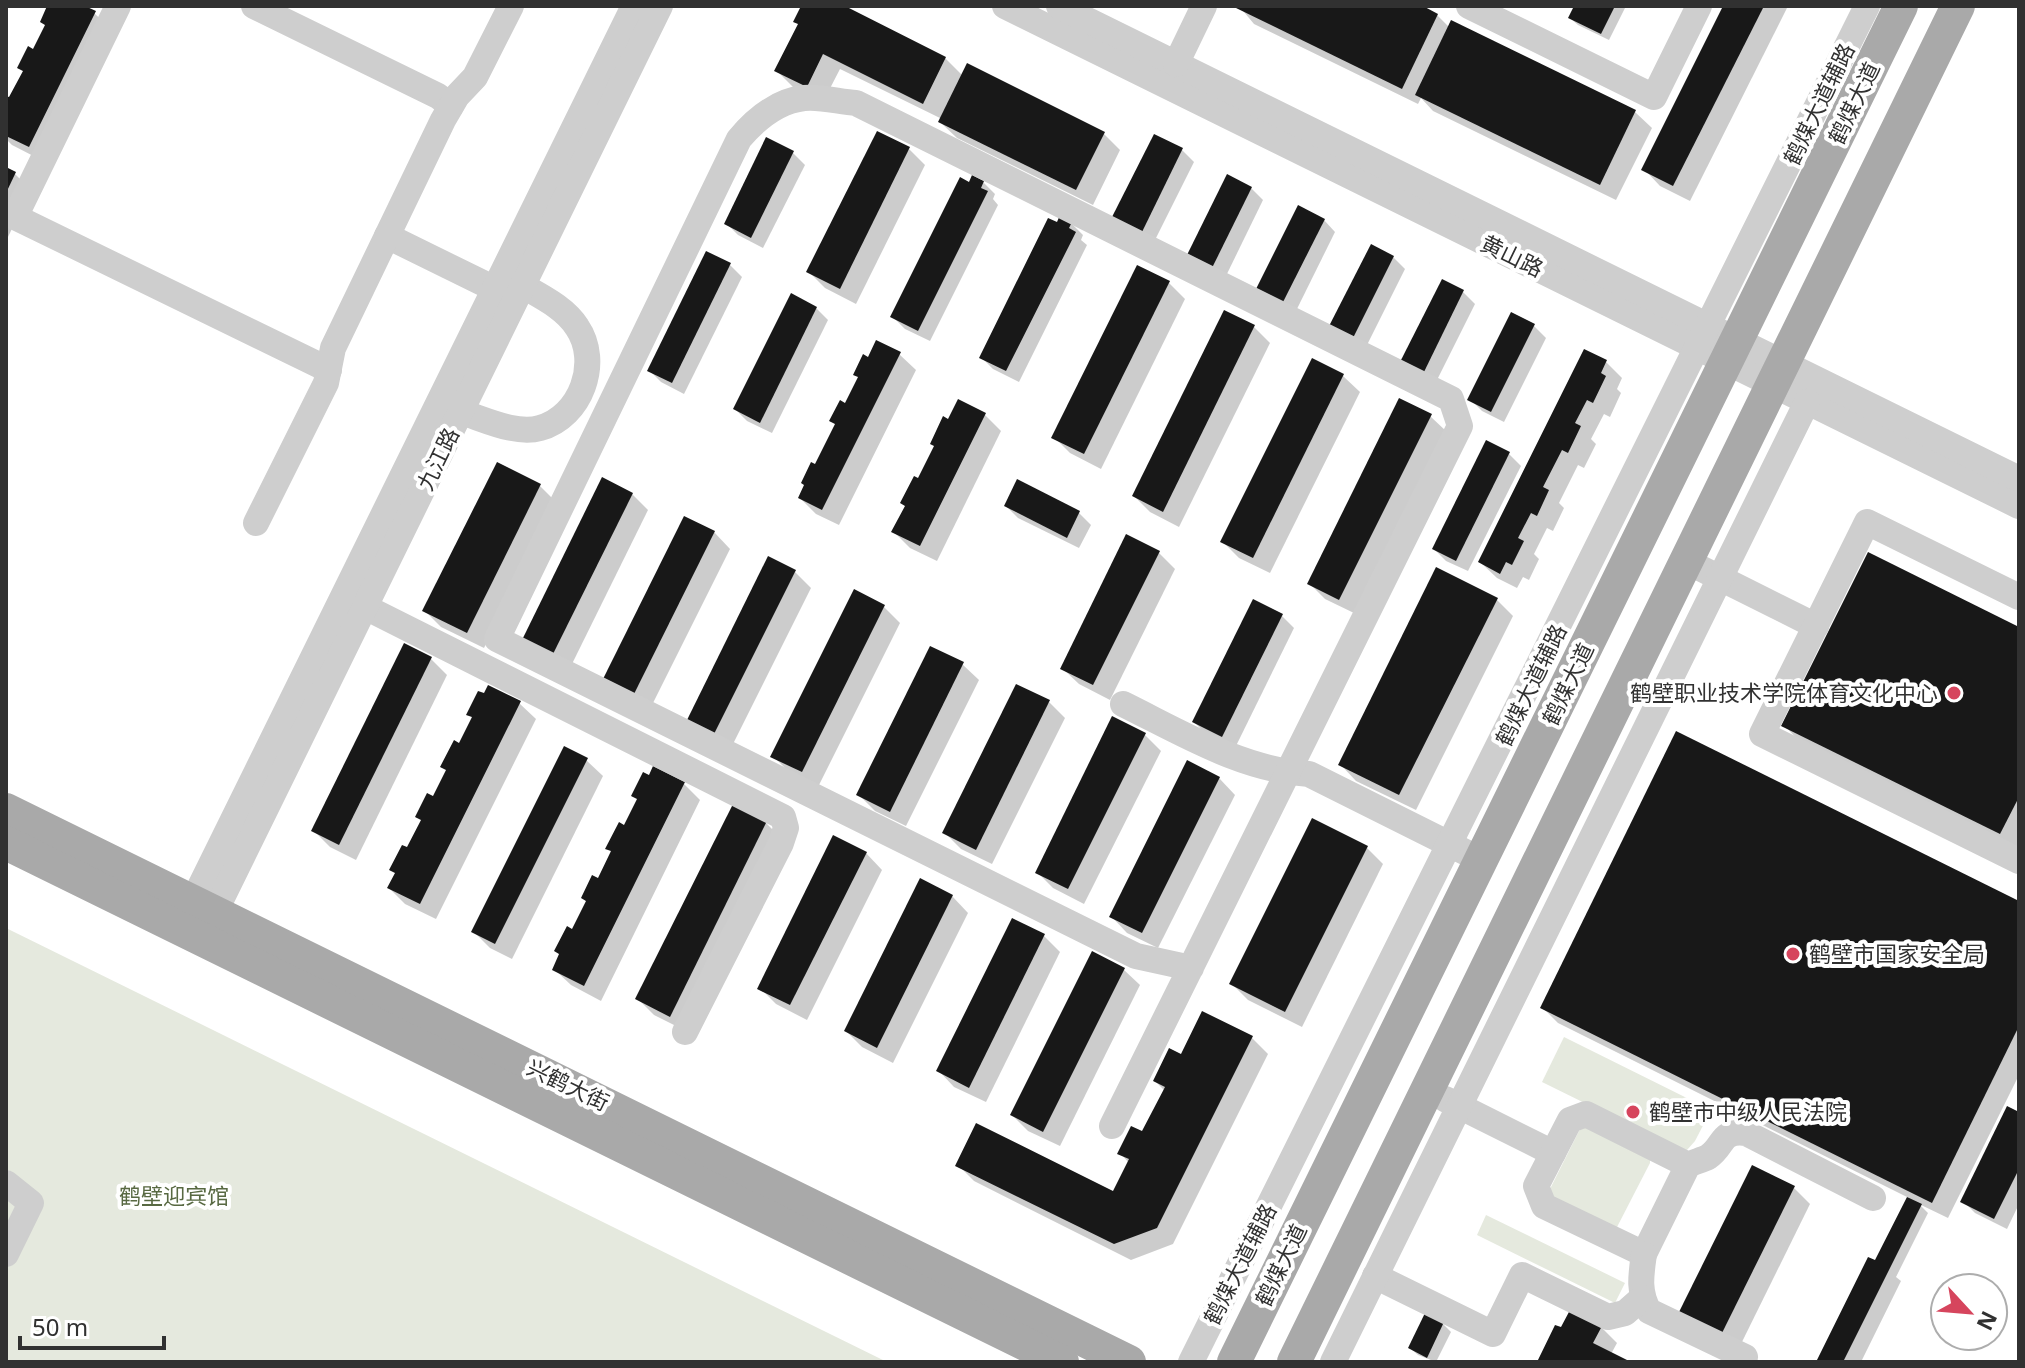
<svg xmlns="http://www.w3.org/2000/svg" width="2025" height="1368" font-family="'Noto Sans','Noto Sans SC',sans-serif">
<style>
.green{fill:#e5e9de}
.shadow{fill:#0003}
.building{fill:#181818}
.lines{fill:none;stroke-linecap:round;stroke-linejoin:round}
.minor{stroke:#cecece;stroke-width:26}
.major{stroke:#a9a9a9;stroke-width:34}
.poi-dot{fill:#d6455d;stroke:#fff;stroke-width:3}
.labels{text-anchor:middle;stroke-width:8;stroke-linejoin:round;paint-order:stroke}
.street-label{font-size:22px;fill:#313131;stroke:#fff}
.poi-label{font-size:22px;fill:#313131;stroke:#fff;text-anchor:start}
.park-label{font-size:22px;fill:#586942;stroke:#fff}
</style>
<rect width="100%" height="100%" fill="#fff"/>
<g class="green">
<polygon points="6,928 887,1362 6,1362"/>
<polygon points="1564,1037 1711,1110 1695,1141 1687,1150 1676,1148 1542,1082"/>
<polygon points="1584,1125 1650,1157 1650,1163 1616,1229 1551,1200 1549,1191 1580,1129"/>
<polygon points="1486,1215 1625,1283 1615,1303 1477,1235"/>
</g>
<g class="shadow">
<polygon points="57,6 81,6 94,13 111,29 45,162 12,145 6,139 6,98 10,100 24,72 19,68 34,51"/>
<polygon points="804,6 840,6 945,58 963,76 1104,134 1120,150 1093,205 957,138 940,122 942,119 840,69 823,102 793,87 777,71 799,25"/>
<polygon points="1239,6 1418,6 1437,15 1450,28 1452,22 1635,112 1652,128 1616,200 1433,111 1421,98 1418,104 1254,24"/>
<polygon points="1576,6 1626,6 1609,40 1578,25 1570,18"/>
<polygon points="1726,6 1788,6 1690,201 1660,186 1644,169"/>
<polygon points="1155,136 1182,150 1194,162 1154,242 1127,229"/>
<polygon points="767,140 793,153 805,165 763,248 738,235 726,223"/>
<polygon points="909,149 925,165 856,304 825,288 809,272"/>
<polygon points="6,169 15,174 31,190 6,241"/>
<polygon points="983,182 995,194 993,199 998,205 930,341 905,329 893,317 969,184"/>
<polygon points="1251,188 1263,200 1224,280 1201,269"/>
<polygon points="1324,220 1335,232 1293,317 1269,304"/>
<polygon points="1071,223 1083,235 1081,240 1087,245 1019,382 993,369 981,357 1058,225"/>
<polygon points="1393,257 1405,269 1362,355 1341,344"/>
<polygon points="730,265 742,277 684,394 661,382 649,370"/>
<polygon points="1169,283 1185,299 1101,469 1070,453 1054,437"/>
<polygon points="1463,292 1475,304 1434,386 1414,376"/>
<polygon points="816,308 828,320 772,433 747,421 735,409"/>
<polygon points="1225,313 1254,327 1270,343 1179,527 1150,512 1134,496"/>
<polygon points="1534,326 1546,338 1504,422 1482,411 1470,399"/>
<polygon points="899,354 916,370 839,525 816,514 800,498 836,425 832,421 846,406 869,359"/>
<polygon points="1313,361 1343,376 1360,392 1270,573 1239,558 1223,542"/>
<polygon points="1606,362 1622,378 1617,389 1621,393 1610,417 1604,414 1591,439 1596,444 1584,468 1578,465 1559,503 1564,508 1553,531 1547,528 1534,554 1539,559 1529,580 1523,577 1517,588 1497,578 1480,562"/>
<polygon points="985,415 1001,431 937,561 910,548 894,532 949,421"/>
<polygon points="1430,416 1447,432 1356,614 1325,599 1309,583"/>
<polygon points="1509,454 1521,466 1468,571 1446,561 1434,549"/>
<polygon points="1018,482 1079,513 1091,525 1079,548 1018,518 1006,506"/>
<polygon points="540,486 556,502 484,648 441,627 425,611"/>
<polygon points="632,494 648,510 569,670 540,656"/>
<polygon points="714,532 730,549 649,711 605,680"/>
<polygon points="1159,553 1175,569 1110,700 1079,684 1062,668"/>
<polygon points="795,572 811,588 730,750 704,738"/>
<polygon points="1496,599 1513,616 1416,810 1356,781 1340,764"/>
<polygon points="884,607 900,623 818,787 789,772 773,756"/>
<polygon points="1282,616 1294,628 1235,748 1206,734 1194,722"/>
<polygon points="2019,629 2017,849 1800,742 1784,725"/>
<polygon points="405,646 431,659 447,675 356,860 330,847 313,830"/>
<polygon points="962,664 979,680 906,826 875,811 859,795"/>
<polygon points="1049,702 1065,718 992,864 961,849 945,833"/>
<polygon points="519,703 536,719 436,919 405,904 389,888 473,719 469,714"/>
<polygon points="1144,734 1161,751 1084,904 1053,888 1037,872"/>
<polygon points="586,760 603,776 512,959 490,948 474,932"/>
<polygon points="654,769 684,784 700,800 601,1001 571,985 554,969 588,903 583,898 598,880 612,853 608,848 625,827"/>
<polygon points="1219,778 1235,795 1158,948 1127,933 1111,916"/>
<polygon points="766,823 782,839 686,1031 654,1015 638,999"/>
<polygon points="1367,848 1383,864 1302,1027 1248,1000 1232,984"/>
<polygon points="866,853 882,870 807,1020 776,1004 760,988"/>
<polygon points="952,896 968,913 893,1063 862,1047 846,1031"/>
<polygon points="2019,903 2019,1075 1948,1218 1919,1204 1928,1213 1896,1277 1901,1281 1861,1362 1818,1362 1883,1267 1909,1198 1558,1023 1542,1007"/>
<polygon points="1044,936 1060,952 986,1102 954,1087 938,1070"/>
<polygon points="1123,969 1140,985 1060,1146 1028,1131 1012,1115"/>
<polygon points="1252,1038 1268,1054 1173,1244 1131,1260 974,1181 958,1165 1114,1193 1129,1163 1120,1153 1143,1134 1165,1091 1155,1081 1182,1056"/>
<polygon points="2019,1114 2019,1204 2007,1229 1975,1213 1963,1201"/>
<polygon points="1794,1188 1810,1204 1739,1348 1698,1327"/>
<polygon points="1443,1324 1451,1332 1436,1362 1418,1355 1410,1348"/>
<polygon points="1601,1327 1617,1343 1611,1354 1627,1362 1539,1362"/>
</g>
<g class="building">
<polygon points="47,6 85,6 96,11 29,147 6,136 6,96 9,97 23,71 17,68 28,46 33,49 45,25 40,22"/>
<polygon points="801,6 845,6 946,57 923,104 823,54 807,87 774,71 798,24 793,22"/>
<polygon points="1237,6 1423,6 1438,14 1402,89 1236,8"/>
<polygon points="1574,6 1615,6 1601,34 1568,18"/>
<polygon points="1723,6 1764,6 1673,186 1641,170"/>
<polygon points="1451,20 1636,110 1600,185 1415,95"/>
<polygon points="967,63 1105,132 1076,190 938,122"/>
<polygon points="877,131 910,147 840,289 806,272"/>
<polygon points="1154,134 1183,148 1142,232 1112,217"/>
<polygon points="766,137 794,151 751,238 724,224"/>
<polygon points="6,167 16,172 6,193"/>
<polygon points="1227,174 1252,187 1211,270 1186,257"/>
<polygon points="972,175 984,181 981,188 988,191 918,331 890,317 960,177 969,182"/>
<polygon points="1298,205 1325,219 1281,306 1254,293"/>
<polygon points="1060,215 1072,222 1069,228 1076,232 1006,371 979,358 1048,218 1057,222"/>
<polygon points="1371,244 1394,256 1350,344 1326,332"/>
<polygon points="706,251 731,263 672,383 647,371"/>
<polygon points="1137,265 1170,281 1084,454 1051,438"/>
<polygon points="1442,279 1464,290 1422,376 1399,364"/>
<polygon points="791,293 817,307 760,423 733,409"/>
<polygon points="1224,310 1255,325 1163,512 1132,496"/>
<polygon points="1511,312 1535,324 1491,412 1467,400"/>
<polygon points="876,340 901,352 822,510 798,498 804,485 801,483 811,462 815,464 835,424 829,421 840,400 845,403 858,377 853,375 863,354 868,357"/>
<polygon points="1584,349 1607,360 1601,373 1606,376 1593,403 1587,400 1575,423 1581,426 1568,453 1562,450 1543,487 1549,490 1537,516 1531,513 1518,538 1524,541 1512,565 1506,562 1500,574 1478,562"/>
<polygon points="1312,358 1344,374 1253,558 1220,542"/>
<polygon points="1399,398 1432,414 1339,600 1307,584"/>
<polygon points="958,399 986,413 920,546 891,532 905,506 900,503 914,476 918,478 934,446 930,444 943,416 948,419"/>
<polygon points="1486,440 1510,452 1456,561 1432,549"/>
<polygon points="497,462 541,484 467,633 422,611"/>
<polygon points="602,477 633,493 552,656 522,640"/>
<polygon points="1017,479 1080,511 1067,538 1004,506"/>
<polygon points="684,516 715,531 633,696 602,681"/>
<polygon points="1126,534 1160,551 1093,685 1060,669"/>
<polygon points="1868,552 2019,627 2019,797 2000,834 1781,726"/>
<polygon points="768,556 796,570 713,736 686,722"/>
<polygon points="1436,567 1498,598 1399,795 1338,765"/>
<polygon points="854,589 885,605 802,772 770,757"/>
<polygon points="1253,599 1283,614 1222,737 1192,722"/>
<polygon points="404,643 432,657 339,845 311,831"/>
<polygon points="930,646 964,662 890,812 856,795"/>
<polygon points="1016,684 1050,700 976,850 942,833"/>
<polygon points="488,685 521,701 420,904 387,888 395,873 389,870 402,845 407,847 421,820 415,817 427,793 433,796 446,770 440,767 454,740 459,743 472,717 466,715 478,691 484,693"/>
<polygon points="1112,716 1146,733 1068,889 1035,873"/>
<polygon points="1676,731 2019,901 2019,1026 1932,1203 1540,1008"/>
<polygon points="564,746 588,758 495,944 471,932"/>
<polygon points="1187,760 1220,777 1142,933 1109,917"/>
<polygon points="653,766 685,782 584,986 552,970 559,954 554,951 567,926 572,929 586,901 581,898 592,875 598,878 611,851 605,849 619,822 624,825 637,799 631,796 643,772 649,775"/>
<polygon points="733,804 767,821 670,1017 635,999"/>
<polygon points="1312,818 1368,846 1285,1012 1229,984"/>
<polygon points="833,835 867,852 790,1005 757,989"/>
<polygon points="920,878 953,895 877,1048 844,1031"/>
<polygon points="1012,918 1045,934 969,1088 936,1071"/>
<polygon points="1092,951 1125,968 1043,1132 1010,1115"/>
<polygon points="1202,1011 1253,1036 1157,1228 1114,1244 955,1166 976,1123 1113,1191 1129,1159 1117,1154 1131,1126 1142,1131 1165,1087 1153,1081 1169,1048 1181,1054"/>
<polygon points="2007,1106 2019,1112 2019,1169 1994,1219 1960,1202"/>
<polygon points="1752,1165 1795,1186 1722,1333 1679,1312"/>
<polygon points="1907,1197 1922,1204 1843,1362 1816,1362 1868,1257 1875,1260"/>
<polygon points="1570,1310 1602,1326 1593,1343 1631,1362 1537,1362 1555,1325 1561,1327"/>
<polygon points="1425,1313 1444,1322 1427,1358 1408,1348"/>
</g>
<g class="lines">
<g class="minor">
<polyline points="118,6 15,217 329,370"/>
<polyline points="254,6 438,96 451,106"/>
<polyline points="1005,6 2019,506"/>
<polyline points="1059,6 2019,479"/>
<polyline points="1469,6 1654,97 1699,6"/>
<polyline points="1176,64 1204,6"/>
<polyline points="387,236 495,289"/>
<path d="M461 412C484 419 516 435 540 428 581 417 601 362 577 327 565 308 542 297 523 286"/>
<polyline points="256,523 326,383 333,348 443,120 457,96 475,77 511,6"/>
<polyline points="1686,561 1816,626"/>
<polyline points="2019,597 1867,522 1762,734 2019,861"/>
<polyline points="365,607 783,817 786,828 781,843 685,1032"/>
<path d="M1123 704C1182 733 1242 770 1309 774L1467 853"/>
<polyline points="193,901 634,6"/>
<polyline points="215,912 660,6"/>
<polyline points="1445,1099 1553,1153"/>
<path d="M1112 1126 1460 426 1451 399 856 103C840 102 820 96 804 98 777 101 755 120 739 139L497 639 1136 956 1191 968"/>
<path d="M1688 1165 1586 1114 1570 1120 1536 1186 1544 1206 1644 1254 1688 1165C1694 1162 1702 1160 1708 1157 1725 1146 1719 1130 1746 1133L1873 1198"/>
<polyline points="6,1183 31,1203 6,1254"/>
<path d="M1644 1254C1641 1275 1638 1292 1649 1311L1745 1357 1742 1362"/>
<polyline points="1375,1276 1493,1334 1522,1275 1608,1317 1625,1313 1642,1298"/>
<polyline points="1191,1362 1867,6"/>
<polyline points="1333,1362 1807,402"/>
</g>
<g class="major">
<polyline points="6,810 1129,1362"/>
<polyline points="6,843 1062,1362"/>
<polyline points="1234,1362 1901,6"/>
<polyline points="1294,1362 1958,6"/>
</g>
</g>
<g class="poi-dot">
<circle cx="1954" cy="693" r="8"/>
<circle cx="1793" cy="954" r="8"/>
<circle cx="1633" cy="1112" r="8"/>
</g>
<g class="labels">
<g class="street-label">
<text transform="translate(1854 103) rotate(-64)" y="8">鹤煤大道</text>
<text transform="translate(1819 104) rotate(-64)" y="8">鹤煤大道辅路</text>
<text transform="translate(1512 256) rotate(26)" y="8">黄山路</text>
<text transform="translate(438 459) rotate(-64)" y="8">九江路</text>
<text transform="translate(1568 684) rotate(-64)" y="8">鹤煤大道</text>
<text transform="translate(1531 685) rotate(-64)" y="8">鹤煤大道辅路</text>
<text transform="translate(568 1085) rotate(26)" y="8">兴鹤大街</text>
<text transform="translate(1240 1264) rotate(-63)" y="8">鹤煤大道辅路</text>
<text transform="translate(1281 1265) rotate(-64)" y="8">鹤煤大道</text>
</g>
<g class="poi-label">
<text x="1938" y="701" text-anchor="end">鹤壁职业技术学院体育文化中心</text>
<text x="1809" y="962">鹤壁市国家安全局</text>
<text x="1649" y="1120">鹤壁市中级人民法院</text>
</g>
<g class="park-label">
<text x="174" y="1204">鹤壁迎宾馆</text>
</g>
</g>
<rect width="2025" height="1368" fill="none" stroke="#313131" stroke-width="16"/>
<g transform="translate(1969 1312) rotate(116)"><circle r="38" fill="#ffffff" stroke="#adadad" stroke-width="2"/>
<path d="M0-6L14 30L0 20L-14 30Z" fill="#d6455d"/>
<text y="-12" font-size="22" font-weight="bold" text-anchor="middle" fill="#313131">N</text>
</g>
<path d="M20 1336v12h144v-12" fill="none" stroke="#313131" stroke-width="4"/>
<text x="32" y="1336" font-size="24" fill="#313131" stroke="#ffffff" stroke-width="6" paint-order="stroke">50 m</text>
</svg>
